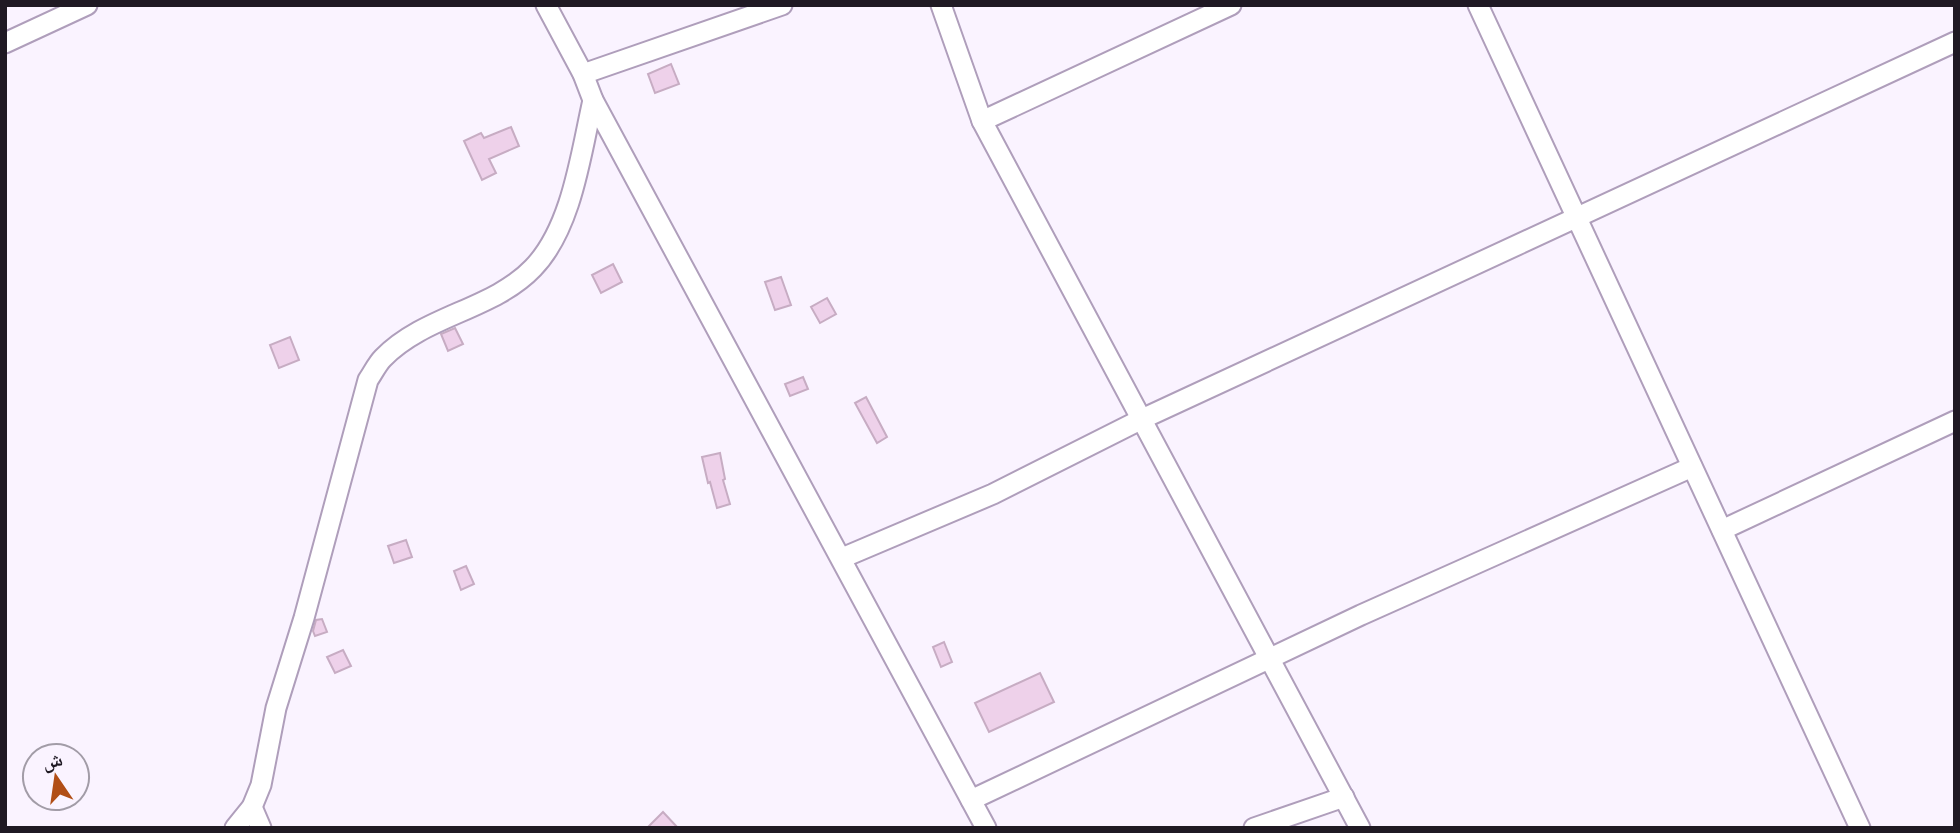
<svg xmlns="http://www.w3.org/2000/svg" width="1960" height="833" font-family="'Work Sans','Noto Naskh Arabic',sans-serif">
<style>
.building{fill:#eed1ea;stroke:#c7acc3;stroke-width:2}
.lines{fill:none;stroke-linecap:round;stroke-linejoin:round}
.minor-casing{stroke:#af9ebb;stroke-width:23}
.minor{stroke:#fff;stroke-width:19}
</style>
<rect width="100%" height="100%" fill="#faf3ff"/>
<g class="building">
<polygon points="671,64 679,84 655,93 648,74"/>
<polygon points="511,127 519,146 489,159 496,173 482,180 464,141 481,133 484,138"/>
<polygon points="613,264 622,282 601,293 592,275"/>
<polygon points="781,277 791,305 775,310 765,282"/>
<polygon points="827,298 836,314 820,323 811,307"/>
<polygon points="455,328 463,344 448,351 441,334"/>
<polygon points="290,337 299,360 279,368 270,345"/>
<polygon points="803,377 808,389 790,396 785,384"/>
<polygon points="866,397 887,437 877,443 855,403"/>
<polygon points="720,453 725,479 723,480 730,504 717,508 710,482 708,483 702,457"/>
<polygon points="406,540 412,557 394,563 388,546"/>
<polygon points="466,566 474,584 461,590 454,571"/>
<polygon points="322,619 327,632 315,636 313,631 316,620"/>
<polygon points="944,642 952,662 941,667 933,647"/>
<polygon points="343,650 351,666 335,673 327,657"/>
<polygon points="1040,673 1054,702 989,732 975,703"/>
<polygon points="663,812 678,828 647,828"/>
</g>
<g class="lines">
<g class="minor-casing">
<g id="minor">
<polyline points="546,5 583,74 593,100 986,828"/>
<polyline points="941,5 982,121 1360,828"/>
<polyline points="1478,5 1860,828"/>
<polyline points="5,43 87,5"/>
<polyline points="583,74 782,5"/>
<polyline points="982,121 1231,5"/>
<polyline points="1722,530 1955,421"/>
<polyline points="842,558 993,494 1142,419 1955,42"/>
<polyline points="971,800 1361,615 1692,467"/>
<polyline points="252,807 261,828"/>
<path d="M235 828 252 807 261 785 276 708 304 618 368 380C373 373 377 364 383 358 425 315 493 310 533 268 572 228 581 153 593 100"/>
<polyline points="1254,828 1344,797"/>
</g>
</g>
<use href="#minor" class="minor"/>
</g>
<rect width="1960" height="833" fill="none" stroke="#1f1923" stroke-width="14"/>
<g transform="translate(56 777) rotate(347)"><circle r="33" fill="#faf3ff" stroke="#a29ca7" stroke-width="2"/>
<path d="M0-5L12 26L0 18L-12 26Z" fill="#b14e16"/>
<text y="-10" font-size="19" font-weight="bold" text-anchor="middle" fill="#1f1923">ش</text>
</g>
</svg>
